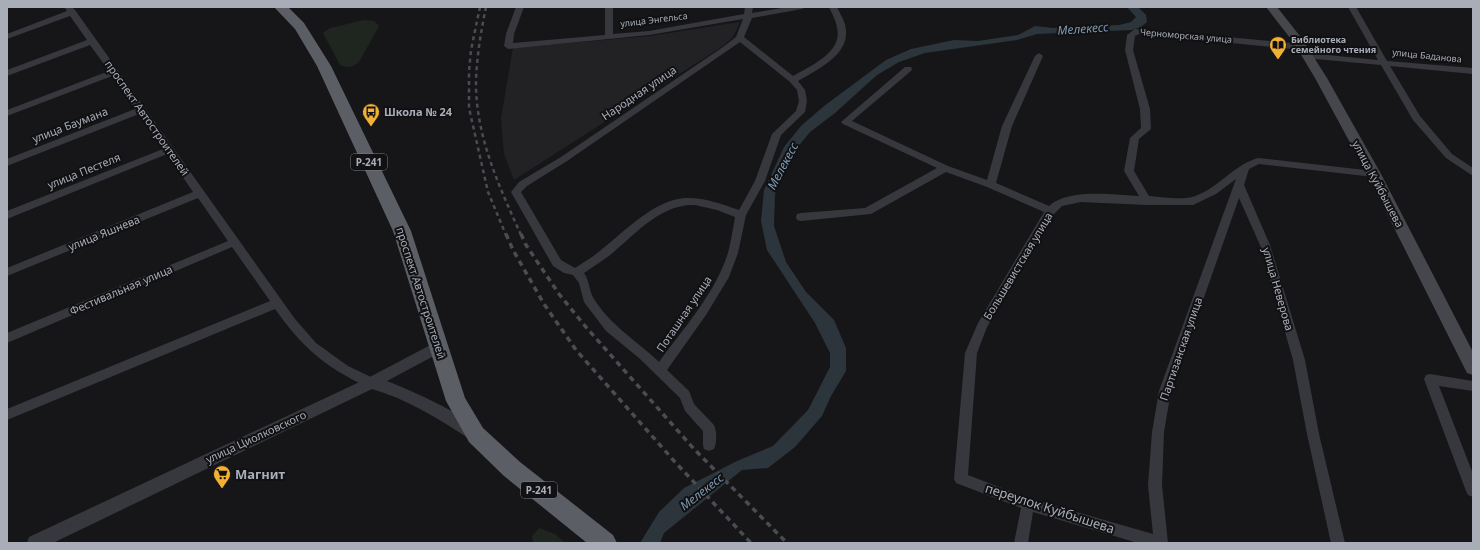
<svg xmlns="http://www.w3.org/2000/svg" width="1480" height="550" font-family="'Noto Sans',sans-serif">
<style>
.built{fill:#222225}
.green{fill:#1e261f}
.water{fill:#2c353c}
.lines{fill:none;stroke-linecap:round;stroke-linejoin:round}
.minor{fill:#37383d;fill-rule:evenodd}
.tertiary{fill:#37383d;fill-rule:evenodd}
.secondary{fill:#45474d;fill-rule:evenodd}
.trunk{fill:#5b5e65;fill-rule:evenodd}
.rail-far1{stroke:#4a4c52;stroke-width:2.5;stroke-dasharray:4 3.5;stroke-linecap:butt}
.rail{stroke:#4a4c52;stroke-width:3.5;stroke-dasharray:5.5 4.5;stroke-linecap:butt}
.labels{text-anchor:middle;stroke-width:4;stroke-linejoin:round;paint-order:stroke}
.far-street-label{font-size:9px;fill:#a8adb8;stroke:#111113}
.far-poi-label{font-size:9px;font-weight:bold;fill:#a8adb8;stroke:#111113;text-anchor:start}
.shield{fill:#111113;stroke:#7b7e86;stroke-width:1}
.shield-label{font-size:10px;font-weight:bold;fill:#a8adb8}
.street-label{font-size:11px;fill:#a8adb8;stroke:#111113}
.poi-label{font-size:11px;font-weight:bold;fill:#a8adb8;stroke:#111113;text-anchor:start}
.water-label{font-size:12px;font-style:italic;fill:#7f9bb3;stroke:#111113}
.near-poi-label{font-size:13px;font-weight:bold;fill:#a8adb8;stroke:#111113;text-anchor:start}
.near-street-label{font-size:13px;fill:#a8adb8;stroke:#111113}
</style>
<rect width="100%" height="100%" fill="#161618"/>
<polygon class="built" points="740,22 733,37 723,46 514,180 504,154 501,118 513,48 650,36"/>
<g class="green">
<path d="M364 20 374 21 379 26 359 62C352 68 348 68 340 65L323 33 330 28Z"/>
<polygon points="539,528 555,534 565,543 533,543 532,536"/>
</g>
<polygon class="water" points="1127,7 1138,7 1146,15 1147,22 1141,27 1132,30 1037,34 1017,40 925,53 899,62 877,75 835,113 810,132 792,154 779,174 775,195 774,226 786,262 806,292 834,320 846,348 846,371 831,396 822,416 795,447 768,468 742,470 664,533 660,543 640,543 659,512 684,488 737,461 773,446 808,410 830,367 830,353 815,323 767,250 761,221 764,190 784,147 801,126 824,106 886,60 911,49 954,40 978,41 1018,35 1035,26 1053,28 1119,25 1131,22 1136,17"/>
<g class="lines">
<g class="minor">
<path d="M64 7H72L75 10 295 319 316 343 348 366 375 379 377 383 375 387 371 388 367 387C324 366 303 348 275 309L7 420V409L270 301 232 247 7 343V333L228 241 198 198 7 276V268L193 192 167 154 7 219V211L163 149 139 114 7 166V159L135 109 112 76 7 116V110L109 71 90 45 7 76V70L87 40 70 16 7 39V34L67 11Z"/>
<path d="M516 7H524L514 34 513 43 605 35V7H613V34L649 31 744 14 745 7H753L752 13 788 7H806L802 9 752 18 744 37 793 76C811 66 843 52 837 28 836 20 832 14 829 7H837C840 14 846 22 846 31 848 56 816 70 798 81L805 90 807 101 805 112 781 135 765 181 746 215 738 253 729 277 706 315 667 370 689 391 694 404 714 425C717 432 717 442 714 449L709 451 704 449 703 445V431L685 411 680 398 639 358 606 331 584 302 579 283 573 275 564 273 553 266 511 192 519 182 561 157 723 47 736 37 743 19 649 35 508 49 504 46 506 34ZM740 42 790 82 797 90 799 101 796 111 772 134 755 181 739 210C722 204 703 197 685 198 654 200 624 232 601 250 593 257 584 262 575 268L561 260 521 192 527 186 567 161ZM695 205 717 210 735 217C733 229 731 241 728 253 715 294 683 329 659 362 637 341 610 325 594 299 589 291 590 282 584 273 592 267 601 262 609 256 633 236 661 203 695 205Z"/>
<polygon points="1348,7 1356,7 1387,61 1473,68 1473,74 1390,66 1420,116 1452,154 1473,168 1473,176 1446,158 1413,120 1381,65 1304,58 1303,56 1307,53 1378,60"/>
<path d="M1135 29 1164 31 1302 44 1306 47 1302 50 1139 34 1135 36 1133 50 1150 109 1151 129 1139 139 1134 171 1149 196C1160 197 1183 200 1192 197 1217 190 1233 165 1258 158L1374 171 1379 174 1374 177 1259 164 1249 169 1244 185 1270 245 1305 360 1319 434 1345 543H1331L1307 434 1293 360 1260 245 1239 198 1171 391 1164 432 1162 485 1168 543H1138L1033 512 1028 543H1014L1021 508 956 483 954 479 965 353 978 323 1044 212 987 187 946 172 871 214 801 221 797 220 796 217 797 214 801 213 865 208 937 168 843 124 841 122 905 67H911L912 69 911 71 852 121 948 166 987 180 1002 126 1035 56 1039 53 1043 56 1012 126 996 183 1049 206C1069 188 1113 195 1139 196L1124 171 1130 138 1141 128 1140 109 1125 50 1127 35ZM1236 179 1159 391 1152 432 1148 485 1153 534 1028 498 968 475 977 353 987 327 1054 214 1062 206 1081 202 1147 205H1193L1216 194Z"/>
<polygon points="1430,374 1473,381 1473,391 1439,386 1473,474 1473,497 1468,495 1466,491 1424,379 1426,375"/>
</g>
<path class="tertiary" d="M438 341 443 343 445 347 443 351 387 381C405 388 473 417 481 433L478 438 473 440 468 438C437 418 407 399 372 389L53 543H27L29 537 366 379Z"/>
<polygon class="secondary" points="1266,7 1277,7 1303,40 1327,78 1381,174 1473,352 1473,375 1467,373 1367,174 1315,78 1294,43"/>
<polygon class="trunk" points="274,7 288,7 304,23 331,66 411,231 465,398 483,428 520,462 613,535 617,543 587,543 504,476 469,442 446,401 393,231 317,66 295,29"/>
<g class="rail-far1">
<polyline points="480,7 471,50 469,71 469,108 488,192 506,235"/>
<path d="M486 7C481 31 477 55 476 80 475 135 499 186 521 235"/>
</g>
<g class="rail">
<polyline points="506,234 513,250 544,304 576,350 675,462 751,543"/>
<polyline points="521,234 526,245 559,294 585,326 694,449 787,543"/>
</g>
</g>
<defs>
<g id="library-pin" transform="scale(0.9)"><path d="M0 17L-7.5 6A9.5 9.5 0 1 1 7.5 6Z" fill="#f2b134" stroke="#111113"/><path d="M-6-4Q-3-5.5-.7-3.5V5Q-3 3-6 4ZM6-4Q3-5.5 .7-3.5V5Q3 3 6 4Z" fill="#111"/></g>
<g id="bus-pin" transform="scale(0.9)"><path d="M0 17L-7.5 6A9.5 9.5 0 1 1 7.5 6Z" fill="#f2b134" stroke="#111113"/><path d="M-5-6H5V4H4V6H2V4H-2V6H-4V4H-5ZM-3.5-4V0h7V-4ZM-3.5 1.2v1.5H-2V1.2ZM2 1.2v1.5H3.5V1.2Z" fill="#111"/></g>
<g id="supermarket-pin" transform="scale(0.9)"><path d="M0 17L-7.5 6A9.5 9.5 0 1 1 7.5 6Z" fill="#f2b134" stroke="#111113"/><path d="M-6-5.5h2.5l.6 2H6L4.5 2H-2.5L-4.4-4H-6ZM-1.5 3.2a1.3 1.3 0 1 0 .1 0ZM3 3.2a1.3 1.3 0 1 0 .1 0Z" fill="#111"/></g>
</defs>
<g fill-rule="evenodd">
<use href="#library-pin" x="1278" y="45"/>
<use href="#bus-pin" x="371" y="112"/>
<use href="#supermarket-pin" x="222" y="474"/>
</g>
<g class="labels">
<g class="far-street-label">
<text transform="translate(654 20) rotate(-7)" y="3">улица Энгельса</text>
<text transform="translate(1186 36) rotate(5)" y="3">Черноморская улица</text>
<text transform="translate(1427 56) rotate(6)" y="3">улица Баданова</text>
</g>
<g class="far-poi-label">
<text x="1291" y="43">Библиотека<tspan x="1291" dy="10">семейного чтения</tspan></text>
</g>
<g class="shield">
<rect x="351" y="154" width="36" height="16" rx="3"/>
<rect x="521" y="482" width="36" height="16" rx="3"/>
</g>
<g class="shield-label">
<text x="369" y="166">Р-241</text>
<text x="539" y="494">Р-241</text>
</g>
<g class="street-label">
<text transform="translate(639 93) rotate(-34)" y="4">Народная улица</text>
<text transform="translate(147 118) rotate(55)" y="4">проспект Автостроителей</text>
<text transform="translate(70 125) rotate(-21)" y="4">улица Баумана</text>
<text transform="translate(84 171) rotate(-22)" y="4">улица Пестеля</text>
<text transform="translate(1378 184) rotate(62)" y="4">улица Куйбышева</text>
<text transform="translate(104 233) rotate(-22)" y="4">улица Яшнева</text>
<text transform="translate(1018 266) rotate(-59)" y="4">Большевистская улица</text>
<text transform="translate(1278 289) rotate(74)" y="4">улица Неверова</text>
<text transform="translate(121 290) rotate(-23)" y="4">Фестивальная улица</text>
<text transform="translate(421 293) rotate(72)" y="4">проспект Автостроителей</text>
<text transform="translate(684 314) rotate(-56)" y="4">Поташная улица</text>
<text transform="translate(1181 349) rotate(-71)" y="4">Партизанская улица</text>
<text transform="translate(256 437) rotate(-25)" y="4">улица Циолковского</text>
</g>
<g class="poi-label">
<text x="384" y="116">Школа № 24</text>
</g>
<g class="water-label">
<text transform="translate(1083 29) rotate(-4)" y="4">Мелекесс</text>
<text transform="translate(783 166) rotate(-62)" y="4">Мелекесс</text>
<text transform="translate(702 492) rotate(-38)" y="4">Мелекесс</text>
</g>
<g class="near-poi-label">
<text x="235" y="479">Магнит</text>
</g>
<g class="near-street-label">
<text transform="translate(1050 508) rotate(18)" y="5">переулок Куйбышева</text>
</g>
</g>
<rect width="1480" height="550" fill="none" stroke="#a8adb8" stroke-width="16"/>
</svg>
